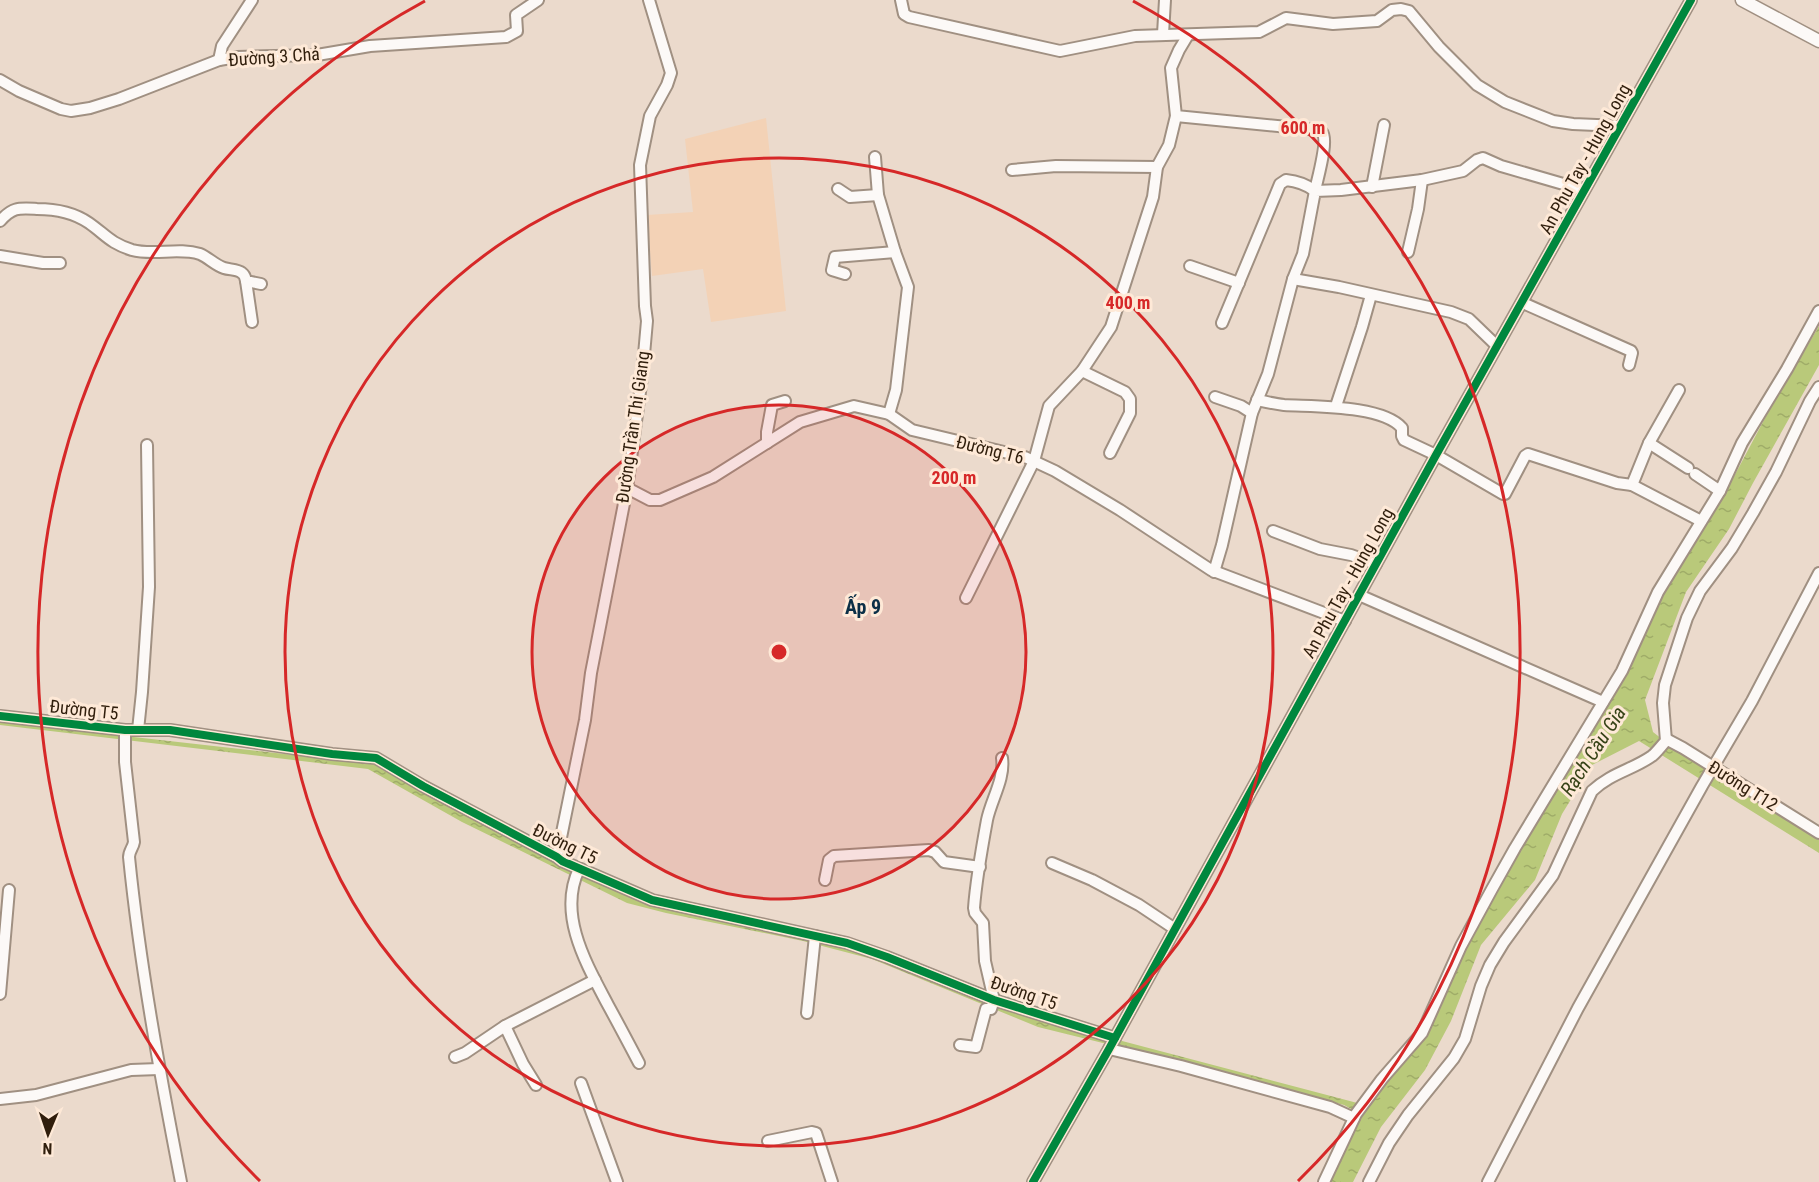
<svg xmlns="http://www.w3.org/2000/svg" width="1819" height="1182" font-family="'Roboto Condensed',sans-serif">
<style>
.built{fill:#f3d2b6}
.water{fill:url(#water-ripples)}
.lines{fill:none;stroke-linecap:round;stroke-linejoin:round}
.minor-casing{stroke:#a09082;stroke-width:14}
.major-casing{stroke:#a09082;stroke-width:15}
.minor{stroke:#fcf9f7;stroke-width:10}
.major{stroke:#fcf9f7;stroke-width:12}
.cycleway-casing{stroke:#fee9d7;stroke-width:11}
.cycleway{stroke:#00873e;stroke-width:8}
.ring{fill:none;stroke:#d62828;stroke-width:3}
.labels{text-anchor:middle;stroke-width:6;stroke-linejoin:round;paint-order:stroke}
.street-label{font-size:18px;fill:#301e0c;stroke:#fee9d7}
.neighbourhood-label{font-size:20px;font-weight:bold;fill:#0b2f47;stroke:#fee9d7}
.water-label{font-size:20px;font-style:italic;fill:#374317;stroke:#fee9d7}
.centre{fill:#d62828;stroke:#fee9d7;stroke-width:3}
.ring-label{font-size:18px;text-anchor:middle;font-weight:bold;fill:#d62828;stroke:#fee9d7;stroke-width:6;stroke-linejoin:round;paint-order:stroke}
</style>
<defs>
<pattern id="water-ripples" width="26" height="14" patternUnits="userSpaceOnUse" patternTransform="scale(1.5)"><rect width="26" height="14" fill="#b9c97a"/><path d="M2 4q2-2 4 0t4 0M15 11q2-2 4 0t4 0" fill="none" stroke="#9fac68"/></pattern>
</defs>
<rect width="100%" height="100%" fill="#ebdacc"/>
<polygon class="built" points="766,118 786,311 711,322 703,269 652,276 647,215 693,212 685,139"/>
<polygon class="water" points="1819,326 1819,365 1753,483 1729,529 1686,592 1645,700 1653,732 1685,757 1740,790 1819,840 1819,853 1639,741 1592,765 1562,814 1535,880 1481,945 1451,1021 1425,1070 1381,1127 1353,1182 1328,1182 1360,1114 1344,1105 1192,1065 1038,1027 872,959 803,941 666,913 627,903 462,822 368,769 0,725 0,722 373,764 452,808 538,853 627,895 657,904 852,948 1088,1032 1365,1105 1428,1029 1469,936 1661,597 1683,558 1721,501 1765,418"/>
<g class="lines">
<g class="minor-casing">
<g id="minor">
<polyline points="901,0 904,14 909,17 1060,51 1135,36 1259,32 1286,18 1333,24 1377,21 1392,10 1401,9 1409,11 1439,47 1477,85 1505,102 1553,121 1573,124 1620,126"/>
<polyline points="1163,34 1165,0"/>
<path d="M1188 35 1179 50 1171 68 1176 116 1318 130C1319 130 1321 131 1322 132 1329 140 1317 180 1315 191 1306 184 1296 181 1286 180L1280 184 1222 323"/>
<polyline points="219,60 222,46 252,0"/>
<polyline points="0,80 19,91 61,109 71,111 90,108 119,99 219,60 237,57 317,55 370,46 506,37 517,31 516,15 538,0"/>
<polyline points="875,157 878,195 895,252 908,287 896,390 889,414"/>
<polyline points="1012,170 1056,166 1157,167"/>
<polyline points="1372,187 1384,125"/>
<polyline points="838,189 850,197 878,195"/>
<path d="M0 221C13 207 18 208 37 209 56 209 73 212 89 223 106 235 110 243 132 250 154 256 178 247 200 254 209 258 215 265 224 268 230 270 237 269 242 273 245 275 245 277 246 281L261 284"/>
<polyline points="1408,252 1418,209 1422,180"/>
<polyline points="0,256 43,263 60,263"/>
<polyline points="1190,266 1239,283"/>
<polyline points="845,274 832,270 835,257 895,252"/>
<polyline points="1293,279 1339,287 1451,312 1469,319 1497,346"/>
<polyline points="246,281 252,322"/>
<polyline points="1523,303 1631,351 1632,353 1629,365"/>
<polyline points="1082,371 1125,392 1130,399 1130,413 1110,453"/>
<polyline points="1215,397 1241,406 1252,413"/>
<path d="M1257 400C1266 402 1275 404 1284 405 1314 407 1382 405 1402 428V436L1404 440 1436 455 1503 494H1505L1525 456 1528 454 1617 483 1632 485 1649 443 1679 390"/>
<polyline points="1336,406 1362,327 1371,295"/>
<polyline points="767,443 767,432 772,405 785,401"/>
<polyline points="1649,443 1688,468"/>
<polyline points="1695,474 1720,491"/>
<polyline points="1632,485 1701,521"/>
<polyline points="627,488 650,500 660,500 713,477 800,422 854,406 889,414 912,430 1025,457 1055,471 1120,510 1211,570 1345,621"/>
<polyline points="1273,531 1320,549 1351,555 1376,564"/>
<polyline points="1214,572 1222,545 1252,413 1268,374 1293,279 1303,254 1315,191 1341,190 1422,180 1463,171 1477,160 1483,158 1501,166 1584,190"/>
<polyline points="1359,595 1603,702"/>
<polyline points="966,598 1034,461 1049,406 1082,371 1111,327 1153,197 1157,167 1169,145 1176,116"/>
<polyline points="0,716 125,730 170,730 332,754 376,758 423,786 557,857 562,861 652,900 847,943 887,957 994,1000 1115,1038"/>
<path d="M125 730V762L134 842C133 848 129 851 129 857 140 966 160 1074 181 1182"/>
<polyline points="138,730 142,692 149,587 147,445"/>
<polyline points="1666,739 1683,748 1819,833"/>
<polyline points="557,857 585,720 591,673 627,488 642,377 647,321 645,306 640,165 650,116 667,85 671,73 649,0"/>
<polyline points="1052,863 1092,880 1139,905 1175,929"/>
<path d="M579 869C557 915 587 965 608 1005 619 1025 629 1044 639 1063"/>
<polyline points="825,880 829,860 834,856 929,850 935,852 944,862 980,867"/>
<polyline points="0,994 9,890"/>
<polyline points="807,1013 815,936"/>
<polyline points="505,1026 523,1064 536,1085"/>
<path d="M960 1045 976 1047 986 1009H991L994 1000 985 961 983 923 975 913 974 908C976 881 982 847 987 820 991 800 1005 779 1002 758"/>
<polyline points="1109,1049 1181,1066 1330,1107 1354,1118"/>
<polyline points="455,1057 465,1053 505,1026 595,980"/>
<polyline points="581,1083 617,1182"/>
<polyline points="0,1099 36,1095 131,1070 159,1069"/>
<polyline points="768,1141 812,1132 816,1133 832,1182"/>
<polyline points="1033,1182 1109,1049 1436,455 1691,0"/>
<polyline points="1324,1182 1356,1114 1382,1079 1422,1033 1461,946 1492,889 1515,848 1622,671 1658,592 1720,491 1742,443 1787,369 1819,311"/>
<path d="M1369 1182 1389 1143 1408 1115 1454 1058 1465 1039 1481 986 1490 965 1504 942 1553 875 1592 791C1611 773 1632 770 1652 756 1657 752 1661 746 1666 741L1663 703 1665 685 1687 618 1700 591 1732 548 1753 513 1776 472 1810 401 1819 387"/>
<polyline points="1488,1182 1578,1008 1702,786 1752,701 1819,573"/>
</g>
</g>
<g class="major-casing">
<polyline id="major" points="1742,0 1819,41"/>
</g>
<use href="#minor" class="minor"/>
<use href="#major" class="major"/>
<g class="cycleway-casing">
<g id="cycleway">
<polyline points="0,716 125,730 170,730 332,754 376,758 423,786 557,857 562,861 652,900 847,943 887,957 994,1000 1115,1038"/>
<polyline points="1033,1182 1109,1049 1436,455 1691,0"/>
</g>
</g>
<use href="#cycleway" class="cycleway"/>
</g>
<circle cx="779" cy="652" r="247" fill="#d62828" fill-opacity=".12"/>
<g class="ring">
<circle cx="779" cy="652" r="247"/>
<circle cx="779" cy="652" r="494"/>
<path d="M260 1181A741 741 0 0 1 425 1M1133 1A741 741 0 0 1 1298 1181"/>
</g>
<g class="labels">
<g class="street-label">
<text transform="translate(274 57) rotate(-4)" y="6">Đường 3 Chả</text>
<text transform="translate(1585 159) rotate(-61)" y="6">An Phu Tay - Hung Long</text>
<text transform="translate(633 427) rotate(-82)" y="6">Đường Trần Thị Giang</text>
<text transform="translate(990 450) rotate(14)" y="6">Đường T6</text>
<text transform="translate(1348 583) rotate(-61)" y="6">An Phu Tay - Hung Long</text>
<text transform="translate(84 710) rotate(6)" y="6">Đường T5</text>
<text transform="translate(1743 786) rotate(32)" y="6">Đường T12</text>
<text transform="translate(565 844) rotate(26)" y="6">Đường T5</text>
<text transform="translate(1024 993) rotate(19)" y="6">Đường T5</text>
</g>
<g class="neighbourhood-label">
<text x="863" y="614">Ấp 9</text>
</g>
<g class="water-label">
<text transform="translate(1593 751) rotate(-57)" y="7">Rạch Cầu Gia</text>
</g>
</g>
<circle cx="779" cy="652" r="9" class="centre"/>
<g class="ring-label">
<text x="1303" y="134">600 m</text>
<text x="1128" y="309">400 m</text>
<text x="954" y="484">200 m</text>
</g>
<g transform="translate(48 1134) rotate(182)" stroke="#fee9d7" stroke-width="4.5" paint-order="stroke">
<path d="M0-4.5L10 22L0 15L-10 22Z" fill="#301e0c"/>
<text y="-9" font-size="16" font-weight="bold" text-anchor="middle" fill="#301e0c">N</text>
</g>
</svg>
